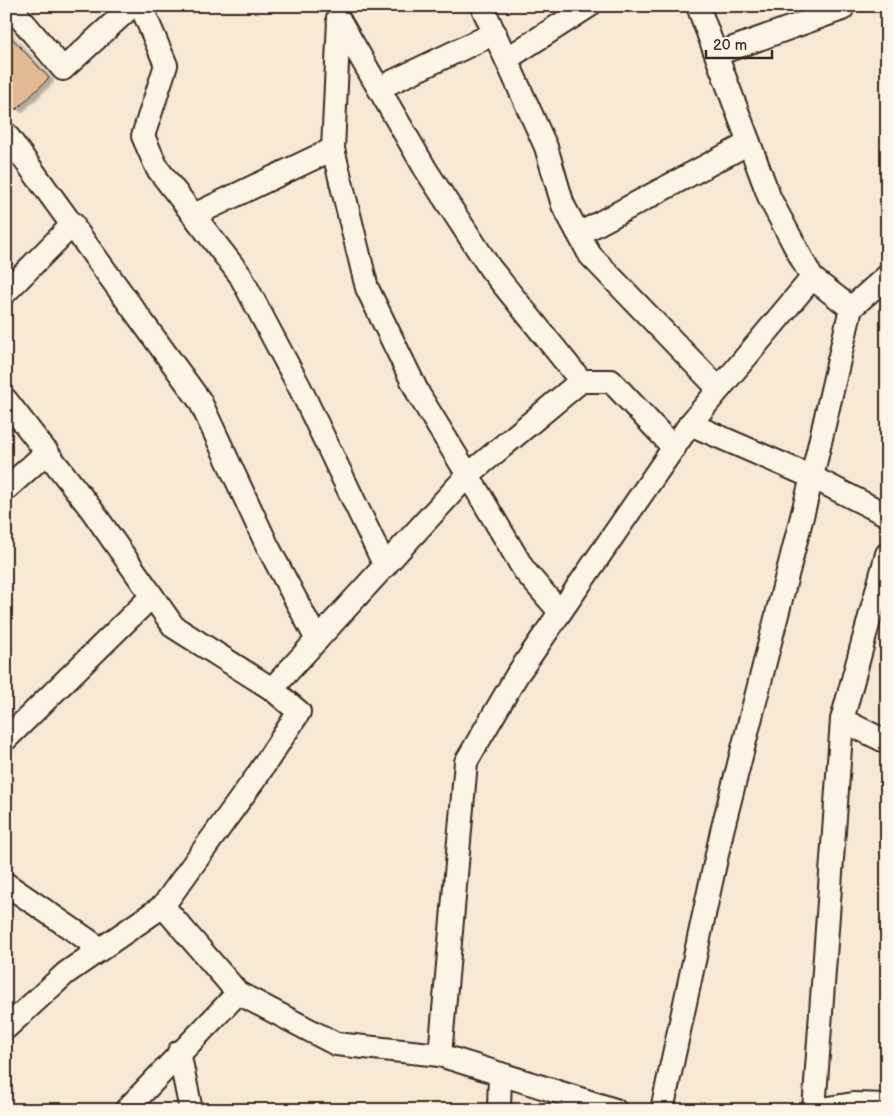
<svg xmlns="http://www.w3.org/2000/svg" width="893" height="1116" font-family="'Balsamiq Sans',sans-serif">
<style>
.building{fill:#e3ba93;stroke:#3b2a1e;filter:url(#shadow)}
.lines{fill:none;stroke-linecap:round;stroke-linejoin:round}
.minor-casing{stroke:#3b2a1e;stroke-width:26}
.minor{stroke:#fcf5e5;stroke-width:22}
</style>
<defs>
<filter id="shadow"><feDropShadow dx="5.5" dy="3" stdDeviation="1" flood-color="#0004"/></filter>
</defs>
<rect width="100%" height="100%" fill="#f7e9d5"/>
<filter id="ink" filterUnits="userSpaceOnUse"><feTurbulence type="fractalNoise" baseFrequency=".02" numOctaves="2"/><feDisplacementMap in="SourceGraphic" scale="10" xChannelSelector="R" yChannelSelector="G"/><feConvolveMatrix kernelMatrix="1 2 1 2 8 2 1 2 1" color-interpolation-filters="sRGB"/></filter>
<g filter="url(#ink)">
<polygon class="building" points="6,32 49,78 16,110 6,99"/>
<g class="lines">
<g class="minor-casing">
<g id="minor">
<polyline points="10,6 63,69 132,6"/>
<polyline points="141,6 166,65 143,136 157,168 240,275 300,388 385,566"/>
<polyline points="482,6 546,147 563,205 590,255 719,389"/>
<polyline points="698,6 770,199 812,278 851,308"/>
<polyline points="338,18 426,170 490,268 581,381 611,381 674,448"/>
<polyline points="339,20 333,149 367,288 419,395 468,475 581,381"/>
<polyline points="717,54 842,9 840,6"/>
<polyline points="508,58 589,6"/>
<polyline points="379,88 495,33"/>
<polyline points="6,134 200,401 267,545 317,640"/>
<polyline points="194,215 333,149"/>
<polyline points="579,234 749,143"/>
<polyline points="6,292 73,224"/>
<polyline points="6,400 91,509 174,627 272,689 299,712 257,776 163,906 66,973 6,1028"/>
<polyline points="690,424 812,477 887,515"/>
<polyline points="6,489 47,452"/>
<polyline points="272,689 468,475 524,570 560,612"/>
<polyline points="842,720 887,742"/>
<polyline points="6,739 152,596"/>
<polyline points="6,884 101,949"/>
<polyline points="163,906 238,993 336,1044 440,1055 615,1110"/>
<polyline points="179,1052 191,1110"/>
<polyline points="440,1055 466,762 517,675 690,424 812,278"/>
<polyline points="126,1110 238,993"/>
<polyline points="499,1110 500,1074"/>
<polyline points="662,1110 722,831 812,477 851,308 887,276"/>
<polyline points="814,1110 842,720 887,554"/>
<polyline points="816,1110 853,1104 887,1105"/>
</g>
</g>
<use href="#minor" class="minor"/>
</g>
</g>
<rect width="893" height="1116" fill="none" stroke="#fcf5e5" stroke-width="25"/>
<rect x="12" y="12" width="868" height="1091" fill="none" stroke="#3b2a1e" stroke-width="2" filter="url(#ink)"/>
<path d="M706 50v8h66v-8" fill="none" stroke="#3b2a1e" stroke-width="2.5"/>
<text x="713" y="50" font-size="15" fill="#3b2a1e" stroke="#fcf5e5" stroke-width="4" paint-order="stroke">20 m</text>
</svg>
